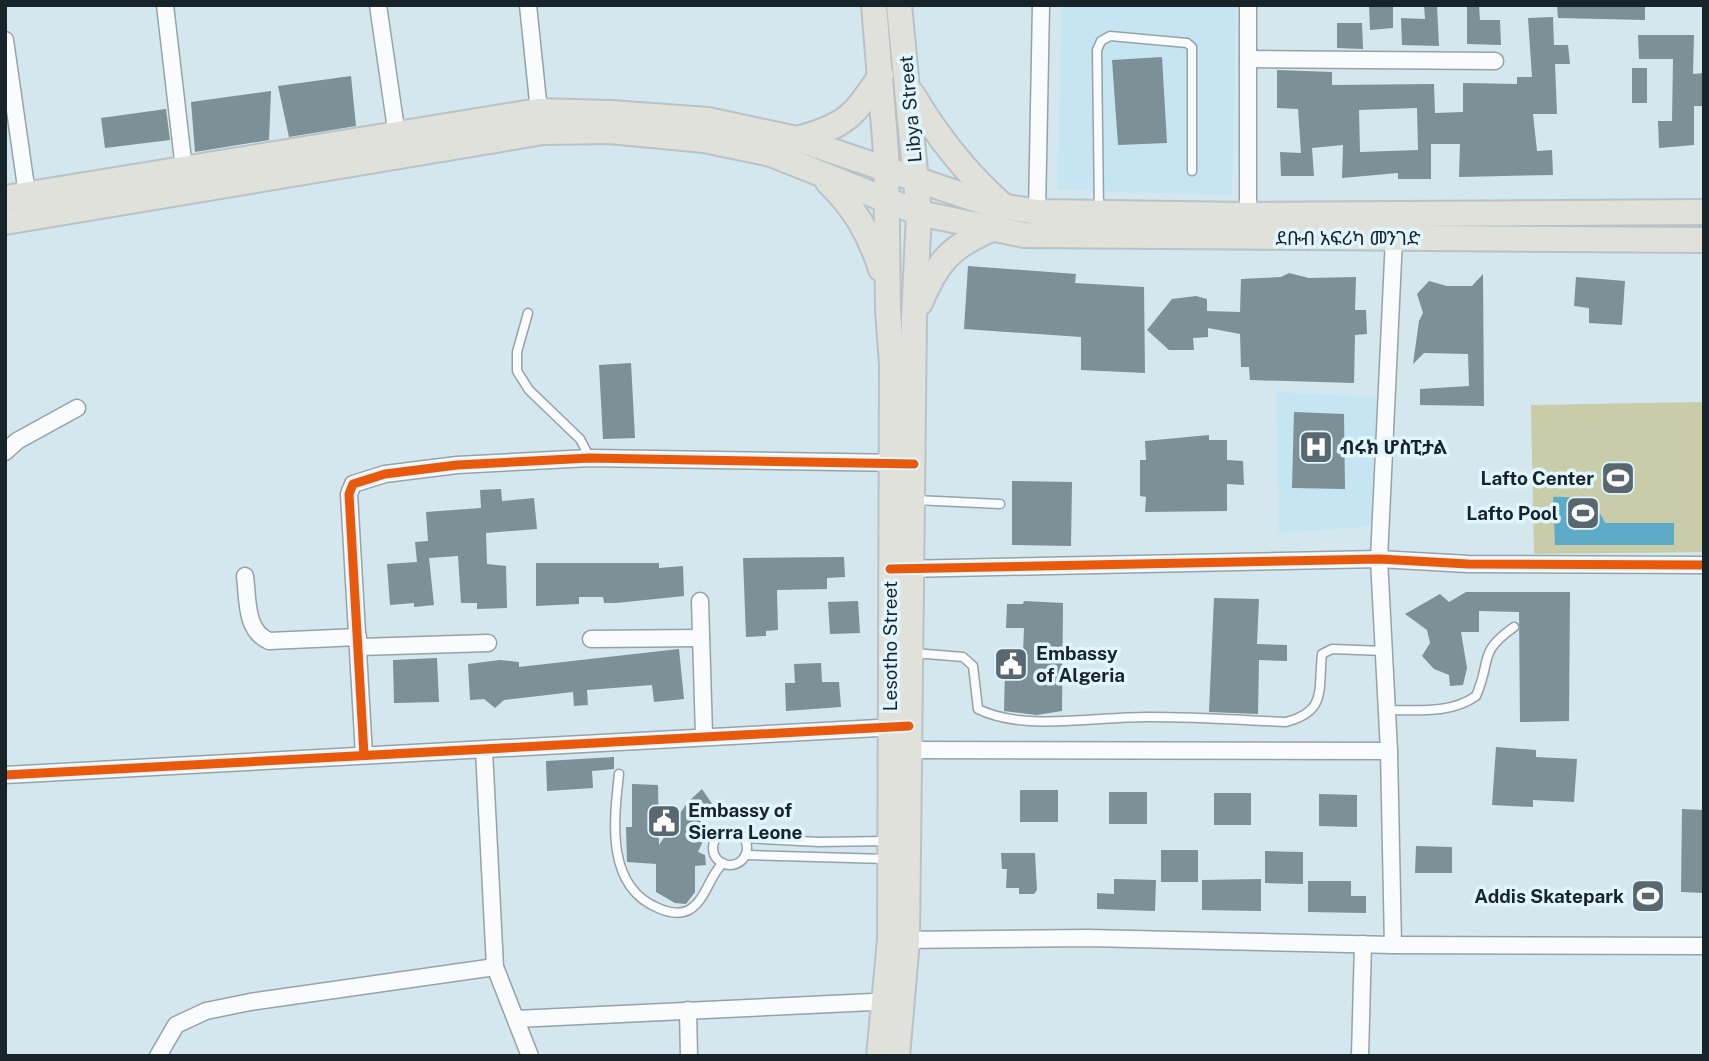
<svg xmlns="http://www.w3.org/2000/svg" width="1709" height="1061" font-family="'Public Sans','Noto Sans Ethiopic',sans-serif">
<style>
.built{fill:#c6e5f3}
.green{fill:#c8cca8}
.water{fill:#5eabc8}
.building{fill:#7d8f97;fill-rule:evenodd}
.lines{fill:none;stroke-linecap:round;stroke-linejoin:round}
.service-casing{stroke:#95a2a9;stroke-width:11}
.minor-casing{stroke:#95a2a9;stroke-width:19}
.primary-casing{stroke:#b9c2c6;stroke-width:28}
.service{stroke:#f9fbfc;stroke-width:8}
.minor{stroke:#f9fbfc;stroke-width:16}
.primary{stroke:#dfe1da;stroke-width:24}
.cycleway-casing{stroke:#e1f5fe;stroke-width:13}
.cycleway{stroke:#e8590c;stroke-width:9}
.labels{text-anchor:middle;stroke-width:7;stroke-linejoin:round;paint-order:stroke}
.street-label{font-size:19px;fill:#172429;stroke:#e1f5fe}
.poi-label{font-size:19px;font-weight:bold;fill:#172429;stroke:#e1f5fe;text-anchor:start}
</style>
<rect width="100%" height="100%" fill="#d4e6ee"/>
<g class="built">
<polygon points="1062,5 1236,5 1232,195 1057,190"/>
<polygon points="1276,392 1379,397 1375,526 1279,533"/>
</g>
<polygon class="green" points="1704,402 1704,552 1534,554 1531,405"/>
<path class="water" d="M1553 497C1573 495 1598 503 1605 523H1674V545H1555Z"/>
<g class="building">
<polygon points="1369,5 1393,5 1393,28 1370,30"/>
<polygon points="1424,5 1437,5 1439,46 1402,45 1401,18 1425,19"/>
<polygon points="1467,5 1479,5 1480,20 1500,20 1501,45 1467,44"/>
<polygon points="1557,5 1645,5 1645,20 1558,18"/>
<path d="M1553 17 1554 45H1568L1570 64H1555L1557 114H1533L1537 151 1552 150 1553 175 1459 177 1460 144H1431V179H1398V173L1342 178 1343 145 1312 148 1314 176H1281L1280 152 1301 153 1298 109 1277 108V70L1332 72V85L1434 84 1435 113 1463 112V83L1517 84V77H1532L1528 18ZM1417 108 1418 150 1360 152 1359 110Z"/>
<polygon points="1337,23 1362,23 1363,49 1337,48"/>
<polygon points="1638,35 1694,35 1693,74 1704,73 1704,106 1694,106 1694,145 1659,148 1658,121 1672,121 1673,59 1639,59"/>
<polygon points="1162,57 1167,143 1118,145 1112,60"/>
<rect x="1632" y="68" width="15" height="35"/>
<polygon points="351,76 356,126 289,137 278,86"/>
<polygon points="271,91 269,140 195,152 191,102"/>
<polygon points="166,109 170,140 105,148 101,118"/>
<polygon points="968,266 1076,274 1075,283 1144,287 1145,373 1081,370 1081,337 964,329"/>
<polygon points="1289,273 1309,278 1356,277 1355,310 1366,310 1367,334 1355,335 1354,383 1250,380 1249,367 1241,367 1240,334 1208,328 1208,337 1193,338 1194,350 1169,350 1147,330 1172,299 1196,296 1207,299 1207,311 1240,312 1241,279 1281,277"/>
<polygon points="1483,274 1484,406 1420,405 1420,389 1469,386 1468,354 1424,353 1413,364 1419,321 1423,313 1417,294 1429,281 1447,286 1472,286"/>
<polygon points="1576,277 1625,281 1622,325 1589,323 1589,308 1574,306"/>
<polygon points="631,363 635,438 603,439 599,365"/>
<polygon points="1294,412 1344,414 1345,489 1292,488"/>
<polygon points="1209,435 1209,440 1227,440 1227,460 1243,461 1244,485 1227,484 1227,511 1145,512 1146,497 1140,496 1140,460 1146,460 1145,441"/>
<polygon points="1012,481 1072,482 1071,546 1012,545"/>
<polygon points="501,489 502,501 534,498 537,529 486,533 487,564 506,566 507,608 477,609 477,603 461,603 458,556 429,558 434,605 414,607 414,603 390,605 387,564 417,562 415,542 428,541 426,512 481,508 480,490"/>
<polygon points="844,557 845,577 827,578 827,589 777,590 778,630 766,631 766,636 746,637 743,558"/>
<polygon points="536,563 659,563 659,568 683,566 684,596 616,603 604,603 603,597 579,597 579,604 536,606"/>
<polygon points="1466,592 1570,592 1569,721 1520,722 1519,612 1479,611 1479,632 1461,632 1467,668 1463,685 1450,686 1449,675 1434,669 1422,656 1430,643 1427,630 1405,614 1440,594 1449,602"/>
<polygon points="1214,598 1259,599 1257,644 1287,645 1287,661 1259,660 1258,714 1209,712"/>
<polygon points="858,601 860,633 830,634 828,602"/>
<polygon points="1024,601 1063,603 1062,711 1037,715 1004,711 1005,668 996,668 996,653 1023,654 1024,628 1006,628 1007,604 1023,604"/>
<polygon points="679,649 684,699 654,702 652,685 587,690 588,705 574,706 573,692 504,700 495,708 484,699 470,700 468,664 500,660 519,662 519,667"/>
<polygon points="437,658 439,702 394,703 393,660"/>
<polygon points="821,663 822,682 839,682 841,707 786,711 785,683 795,683 794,664"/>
<polygon points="1496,747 1536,750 1536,757 1577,759 1574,802 1533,800 1533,807 1492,805"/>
<polygon points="614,757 614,769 592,771 593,788 547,791 546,761"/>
<polygon points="632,784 658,785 659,845 687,803 702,789 715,808 699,819 707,832 698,852 705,855 706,865 695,866 695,892 686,904 675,903 656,892 656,864 627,862 626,827 632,827"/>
<rect x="1020" y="790" width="38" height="32"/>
<rect x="1109" y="792" width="38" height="32"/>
<rect x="1214" y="793" width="37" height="32"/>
<polygon points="1319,794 1357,795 1357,827 1319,826"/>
<polygon points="1682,809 1704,810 1704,893 1681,892"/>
<polygon points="1416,846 1452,847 1452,873 1415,873"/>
<rect x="1161" y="850" width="37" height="32"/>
<polygon points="1265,851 1303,852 1303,884 1265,883"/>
<polygon points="1001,853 1035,853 1037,890 1034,894 1019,894 1019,888 1006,888 1007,869 1002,869"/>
<polygon points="1114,879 1156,880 1155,911 1097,909 1097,893 1114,894"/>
<polygon points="1261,879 1261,911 1202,910 1202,880"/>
<polygon points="1308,881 1351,881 1351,896 1366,896 1366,913 1308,912"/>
</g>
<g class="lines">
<g class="service-casing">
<g id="service">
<polyline points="1099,211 1097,50 1101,41 1110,36 1187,43 1192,47 1192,171"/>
<polyline points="528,313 517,352 517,371 529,390 580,439 590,458"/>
<polyline points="915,500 1000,504"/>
<path d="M914 653 963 657 973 666 978 709C1023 732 1100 716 1150 717 1195 717 1241 720 1286 722 1327 711 1318 691 1322 654L1332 649 1384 651"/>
<path d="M1387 710C1417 710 1451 714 1476 696 1492 660 1477 653 1514 627"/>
<path d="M619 774C614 819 605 886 658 908 667 912 679 915 689 910 706 900 709 876 723 863"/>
<circle cx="730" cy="848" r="17"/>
<polyline points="744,838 819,842 887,841"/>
<polyline points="746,855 886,859"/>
</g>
</g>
<g class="minor-casing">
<g id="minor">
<polyline points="165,5 184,169"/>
<polyline points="378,5 397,136"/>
<polyline points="528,5 539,111"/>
<polyline points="1248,5 1248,223"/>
<polyline points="5,40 28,201"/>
<polyline points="1248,59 1495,61"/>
<polyline points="1037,212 1041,5"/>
<polyline points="5,452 17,441 77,408"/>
<polyline points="903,569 1379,559 1468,564 1704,565"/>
<path d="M245 576C248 599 245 631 269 641L358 637"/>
<polyline points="700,601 704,735"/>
<polyline points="591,639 701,638"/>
<polyline points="360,647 488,643"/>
<polyline points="484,750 495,967 530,1056"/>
<polyline points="901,750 1389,751"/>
<polyline points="364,755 349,494 353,484 385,474 457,465 590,458 901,463"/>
<polyline points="5,775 897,727"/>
<polyline points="899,940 1088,938 1393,945 1704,946"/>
<polyline points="1393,945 1389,751 1379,559 1394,238"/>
<polyline points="688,1010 689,1056"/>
<polyline points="516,1019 894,1001"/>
<polyline points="158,1056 176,1025 206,1011 250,1002 495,967"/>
<polyline points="1360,1056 1363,944"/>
</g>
</g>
<g class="primary-casing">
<g id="primary">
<polyline points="874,5 886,152 888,310 892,365 890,940 879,1056"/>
<path d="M912 94C937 136 965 172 1001 204"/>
<path d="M797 139C846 126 854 116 881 75"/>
<path d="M828 182C855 208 870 235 881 269"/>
<polyline points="5,198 539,111 611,113 708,120 797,139 989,204 1037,212 1249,215 1704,212"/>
<polyline points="5,222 543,132 610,131 704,140 771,154 919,213 1024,235 1704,240"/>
<path d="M920 303C937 262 951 246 992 229"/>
<polyline points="897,1056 907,940 914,317 919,213 899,5"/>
</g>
</g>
<use href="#service" class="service"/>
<use href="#minor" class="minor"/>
<use href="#primary" class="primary"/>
<g class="cycleway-casing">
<g id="cycleway">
<polyline points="890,569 1379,559 1468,564 1704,565"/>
<polyline points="364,755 349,494 353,484 385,474 457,465 590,458 914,464"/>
<polyline points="5,775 909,726"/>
</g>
</g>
<use href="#cycleway" class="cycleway"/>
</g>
<defs>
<g id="hospital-square" transform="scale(1.75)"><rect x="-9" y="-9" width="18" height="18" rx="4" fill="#59686e" stroke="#e1f5fe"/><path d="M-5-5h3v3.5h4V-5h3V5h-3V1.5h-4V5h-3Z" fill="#fff"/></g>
<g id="stadium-square" transform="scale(1.75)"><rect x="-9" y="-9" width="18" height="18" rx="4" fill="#59686e" stroke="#e1f5fe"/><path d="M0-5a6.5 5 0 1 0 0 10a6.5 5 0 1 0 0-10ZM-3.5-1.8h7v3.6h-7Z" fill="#fff"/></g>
<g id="civic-square" transform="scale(1.75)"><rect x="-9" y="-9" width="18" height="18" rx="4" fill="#59686e" stroke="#e1f5fe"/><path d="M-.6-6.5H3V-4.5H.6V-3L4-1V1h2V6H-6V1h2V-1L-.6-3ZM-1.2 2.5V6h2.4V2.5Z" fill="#fff"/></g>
</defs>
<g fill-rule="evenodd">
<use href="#hospital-square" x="1316" y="447"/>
<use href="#stadium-square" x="1618" y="478"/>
<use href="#stadium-square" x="1583" y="513"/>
<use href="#civic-square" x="1011" y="664"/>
<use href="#civic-square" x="664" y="821"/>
<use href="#stadium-square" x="1648" y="896"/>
</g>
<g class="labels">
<g class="street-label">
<text transform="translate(910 109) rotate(-95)" y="7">Libya Street</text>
<text x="1348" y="245">ደቡብ አፍሪካ መንገድ</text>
<text transform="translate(890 646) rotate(-90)" y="7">Lesotho Street</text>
</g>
<g class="poi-label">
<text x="1340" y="454">ብሩክ ሆስፒታል</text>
<text x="1594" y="485" text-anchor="end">Lafto Center</text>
<text x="1558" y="520" text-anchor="end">Lafto Pool</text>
<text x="1036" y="660">Embassy<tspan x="1036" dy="22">of Algeria</tspan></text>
<text x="688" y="817">Embassy of<tspan x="688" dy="22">Sierra Leone</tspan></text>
<text x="1624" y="903" text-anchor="end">Addis Skatepark</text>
</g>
</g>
<rect width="1709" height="1061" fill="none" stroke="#172429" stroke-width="14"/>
</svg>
